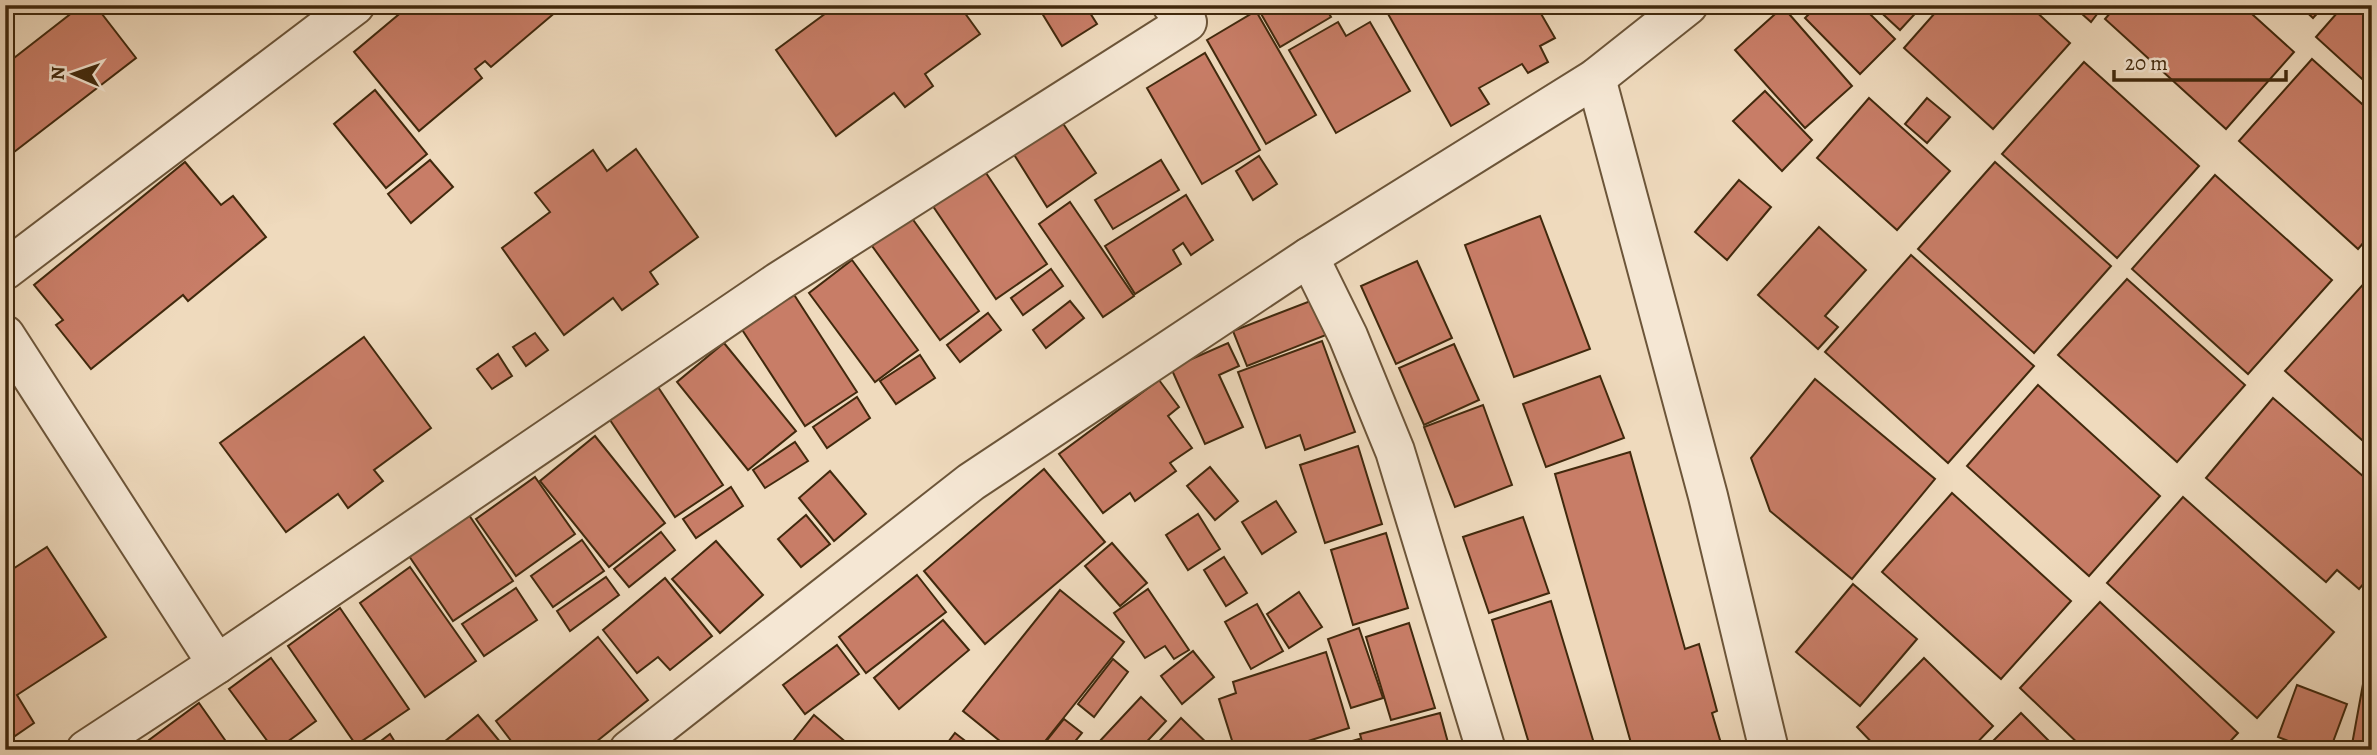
<svg xmlns="http://www.w3.org/2000/svg" width="2377" height="755" font-family="Alegreya,serif">
<style>
.building{fill:#c87d67;stroke:#41290d;stroke-width:2}
.lines{fill:none;stroke-linecap:round;stroke-linejoin:round}
.minor-casing{stroke:#6c5539;stroke-width:42}
.minor{stroke:#f5e7d4;stroke-width:38}
</style>
<rect width="100%" height="100%" fill="#efdabd"/>
<filter id="stains"><feTurbulence type="fractalNoise" baseFrequency=".00286" numOctaves="4"/><feColorMatrix values="0 0 0 0 .2 0 0 0 0 .09 0 0 0 0 .02 0 0 0 .5 -.17"/></filter>
<radialGradient id="worn" r=".72"><stop offset=".6" stop-color="#630" stop-opacity="0"/><stop offset="1" stop-color="#630" stop-opacity=".3"/></radialGradient>
<g class="building">
<polygon points="82,5 95,5 136,58 5,159 5,65"/>
<polygon points="410,5 564,5 491,67 485,61 475,69 482,78 419,131 354,52"/>
<polygon points="837,5 959,5 980,34 925,74 933,86 905,107 894,93 836,136 776,50"/>
<polygon points="1037,5 1085,5 1097,24 1062,46"/>
<polygon points="1256,5 1324,5 1331,17 1280,47"/>
<polygon points="1383,5 1536,5 1555,38 1540,46 1548,62 1528,73 1522,64 1479,88 1489,104 1451,126"/>
<polygon points="1818,5 1861,5 1895,39 1860,74 1805,18"/>
<polygon points="1873,5 1923,5 1900,30"/>
<polygon points="1942,5 2029,5 2070,43 1993,129 1904,48"/>
<polygon points="2072,5 2104,5 2091,22"/>
<polygon points="2117,5 2242,5 2294,52 2226,129 2105,19"/>
<polygon points="2299,5 2325,5 2313,18"/>
<polygon points="2344,5 2372,5 2372,88 2316,37"/>
<polygon points="1783,7 1852,86 1805,128 1735,50"/>
<polygon points="1256,11 1316,115 1266,144 1207,40"/>
<polygon points="1338,22 1346,36 1370,22 1410,91 1336,133 1289,50"/>
<polygon points="1205,53 1260,150 1202,184 1147,88"/>
<polygon points="2312,59 2372,113 2372,233 2358,249 2239,141"/>
<polygon points="2084,62 2199,166 2117,258 2002,154"/>
<polygon points="375,90 427,154 386,188 334,124"/>
<polygon points="1765,91 1812,140 1782,171 1733,121"/>
<polygon points="1869,98 1950,171 1897,230 1817,158"/>
<polygon points="1927,98 1950,117 1927,143 1905,124"/>
<polygon points="1056,113 1096,173 1047,207 1008,145"/>
<polygon points="636,149 698,237 650,272 658,284 622,310 613,298 564,335 502,248 550,212 535,193 593,150 607,171"/>
<polygon points="1259,156 1277,184 1253,200 1236,171"/>
<polygon points="976,158 1047,264 996,299 924,193"/>
<polygon points="430,160 453,187 411,223 388,194"/>
<polygon points="1161,160 1179,190 1113,229 1095,200"/>
<polygon points="185,162 221,205 233,196 266,237 188,301 183,295 91,369 56,325 63,320 34,285"/>
<polygon points="1995,162 2111,266 2034,353 1918,249"/>
<polygon points="2215,175 2332,280 2248,374 2132,269"/>
<polygon points="1739,180 1771,207 1727,260 1695,232"/>
<polygon points="1186,195 1213,240 1191,255 1183,243 1173,250 1181,264 1135,294 1105,246"/>
<polygon points="1070,202 1134,296 1103,317 1039,224"/>
<polygon points="906,210 979,311 940,340 867,239"/>
<polygon points="1540,216 1590,349 1514,377 1465,245"/>
<polygon points="1819,227 1866,270 1825,316 1838,327 1818,349 1758,295"/>
<polygon points="1911,255 2034,366 1948,463 1825,352"/>
<polygon points="852,260 918,350 875,382 809,293"/>
<polygon points="1417,261 1452,338 1396,364 1361,286"/>
<polygon points="1051,269 1063,286 1023,315 1011,298"/>
<polygon points="2127,279 2245,385 2177,462 2058,355"/>
<polygon points="2367,280 2372,284 2372,449 2285,371"/>
<polygon points="791,290 857,392 805,426 739,325"/>
<polygon points="1313,300 1326,335 1247,366 1233,331"/>
<polygon points="1070,301 1084,318 1046,348 1033,330"/>
<polygon points="988,313 1001,330 960,362 947,345"/>
<polygon points="535,333 548,350 526,366 513,347"/>
<polygon points="364,337 431,428 374,470 383,481 348,508 338,494 286,532 220,443"/>
<polygon points="1322,341 1355,432 1305,450 1300,435 1266,448 1238,372"/>
<polygon points="724,343 796,431 748,470 677,382"/>
<polygon points="1228,343 1239,366 1219,375 1243,427 1205,444 1171,368"/>
<polygon points="1454,344 1479,400 1424,425 1399,368"/>
<polygon points="498,354 512,376 492,389 477,369"/>
<polygon points="920,355 935,378 896,404 880,381"/>
<polygon points="1600,376 1624,438 1546,467 1523,404"/>
<polygon points="1815,379 1935,479 1852,579 1770,511 1751,458"/>
<polygon points="1159,380 1179,407 1168,416 1192,448 1170,463 1176,471 1135,501 1130,493 1103,513 1059,454"/>
<polygon points="656,384 723,485 675,517 608,417"/>
<polygon points="2038,385 2160,496 2089,576 1967,466"/>
<polygon points="857,397 870,418 827,448 813,427"/>
<polygon points="2273,398 2372,484 2372,574 2359,589 2337,570 2326,582 2206,478"/>
<polygon points="1483,405 1512,485 1455,507 1424,427"/>
<polygon points="595,436 665,523 609,567 540,481"/>
<polygon points="795,442 808,461 765,488 753,470"/>
<polygon points="1358,446 1382,524 1325,543 1300,465"/>
<polygon points="1630,452 1685,649 1699,644 1717,711 1712,713 1723,750 1633,750 1555,474"/>
<polygon points="1210,467 1238,501 1215,520 1187,486"/>
<polygon points="1044,469 1105,542 985,644 924,571"/>
<polygon points="830,471 866,514 834,541 799,498"/>
<polygon points="535,477 575,534 516,576 476,519"/>
<polygon points="731,487 743,506 696,538 683,519"/>
<polygon points="1952,493 2071,601 2001,679 1882,572"/>
<polygon points="2183,497 2334,632 2257,718 2107,583"/>
<polygon points="1276,501 1296,532 1262,554 1242,522"/>
<polygon points="465,509 513,581 453,621 405,550"/>
<polygon points="1198,514 1220,549 1188,570 1166,535"/>
<polygon points="806,515 830,544 801,567 778,539"/>
<polygon points="1523,517 1549,593 1489,613 1463,537"/>
<polygon points="661,532 675,550 629,587 614,569"/>
<polygon points="1386,533 1408,608 1353,625 1331,550"/>
<polygon points="582,540 604,571 553,607 531,576"/>
<polygon points="716,541 763,595 720,633 672,579"/>
<polygon points="1112,543 1147,583 1120,606 1085,566"/>
<polygon points="47,547 106,637 17,695 34,723 12,738 5,728 5,574"/>
<polygon points="1224,557 1247,593 1226,606 1204,570"/>
<polygon points="410,567 476,661 425,697 360,603"/>
<polygon points="917,575 946,612 866,673 839,637"/>
<polygon points="606,577 619,595 570,631 557,611"/>
<polygon points="665,578 712,636 670,670 658,657 637,673 603,630"/>
<polygon points="1853,584 1917,639 1860,706 1796,652"/>
<polygon points="516,588 537,620 484,656 462,624"/>
<polygon points="1148,589 1189,650 1174,659 1165,646 1145,658 1114,613"/>
<polygon points="1060,590 1124,642 1038,750 1011,750 963,711"/>
<polygon points="1299,592 1322,627 1289,648 1267,614"/>
<polygon points="1551,601 1596,750 1531,750 1492,620"/>
<polygon points="2100,602 2238,733 2222,750 2085,750 2020,688"/>
<polygon points="1257,604 1283,651 1251,669 1225,622"/>
<polygon points="340,608 409,709 356,745 288,646"/>
<polygon points="943,620 969,650 899,709 874,678"/>
<polygon points="1409,623 1435,708 1391,720 1366,637"/>
<polygon points="1359,628 1383,698 1351,708 1328,639"/>
<polygon points="598,637 648,700 586,750 518,750 496,721"/>
<polygon points="837,645 859,674 805,714 783,685"/>
<polygon points="1193,651 1214,677 1182,704 1161,676"/>
<polygon points="1326,652 1349,728 1280,750 1235,750 1219,699 1236,693 1233,682"/>
<polygon points="271,658 316,721 276,750 274,750 229,689"/>
<polygon points="1924,658 1993,726 1970,750 1879,750 1857,727"/>
<polygon points="1113,659 1128,672 1094,717 1078,704"/>
<polygon points="2365,673 2372,675 2372,750 2351,750"/>
<polygon points="2297,685 2347,704 2330,750 2311,750 2278,737"/>
<polygon points="1141,697 1166,721 1139,750 1105,750 1098,743"/>
<polygon points="199,703 232,750 156,750 149,740"/>
<polygon points="1440,713 1450,750 1364,750 1360,734"/>
<polygon points="2021,713 2058,750 1984,750"/>
<polygon points="478,715 506,749 442,750 439,746"/>
<polygon points="814,715 855,750 786,750"/>
<polygon points="1181,718 1214,750 1151,750"/>
<polygon points="1064,719 1082,733 1068,750 1051,750 1044,744"/>
<polygon points="955,733 977,750 942,750"/>
<polygon points="390,734 400,750 369,750"/>
<polygon points="1359,739 1362,750 1321,750"/>
</g>
<g class="lines">
<g class="minor-casing">
<g id="minor">
<polyline points="1596,78 1708,496 1769,750"/>
<polyline points="1309,257 1348,336 1395,451 1486,750"/>
<polyline points="5,270 355,5"/>
<polyline points="5,335 217,664"/>
<polyline points="86,750 217,664 778,282 1187,22 1172,5"/>
<polyline points="629,750 971,482 1309,257 1596,78 1688,5"/>
</g>
</g>
<use href="#minor" class="minor"/>
</g>
<rect width="2377" height="755" fill="none" stroke="#efdabd" stroke-width="28"/>
<rect x="7" y="7" width="2363" height="741" fill="none" stroke="#41290d" stroke-width="3.5"/>
<rect x="14" y="14" width="2349" height="727" fill="none" stroke="#41290d" stroke-width="2"/>
<g transform="translate(74 74) rotate(272)" stroke="#f5e7d4" stroke-width="5" paint-order="stroke">
<path d="M0-5L12 26L0 18L-12 26Z" fill="#41290d"/>
<text y="-10" font-size="19" font-weight="bold" text-anchor="middle" fill="#41290d">N</text>
</g>
<path d="M2114 70v10h172v-10" fill="none" stroke="#41290d" stroke-width="3.5"/>
<text x="2125" y="70" font-size="21" fill="#41290d" stroke="#f5e7d4" stroke-width="5" paint-order="stroke">20 m</text>
<rect width="100%" height="100%" filter="url(#stains)"/>
<rect width="100%" height="100%" fill="url(#worn)"/>
</svg>
